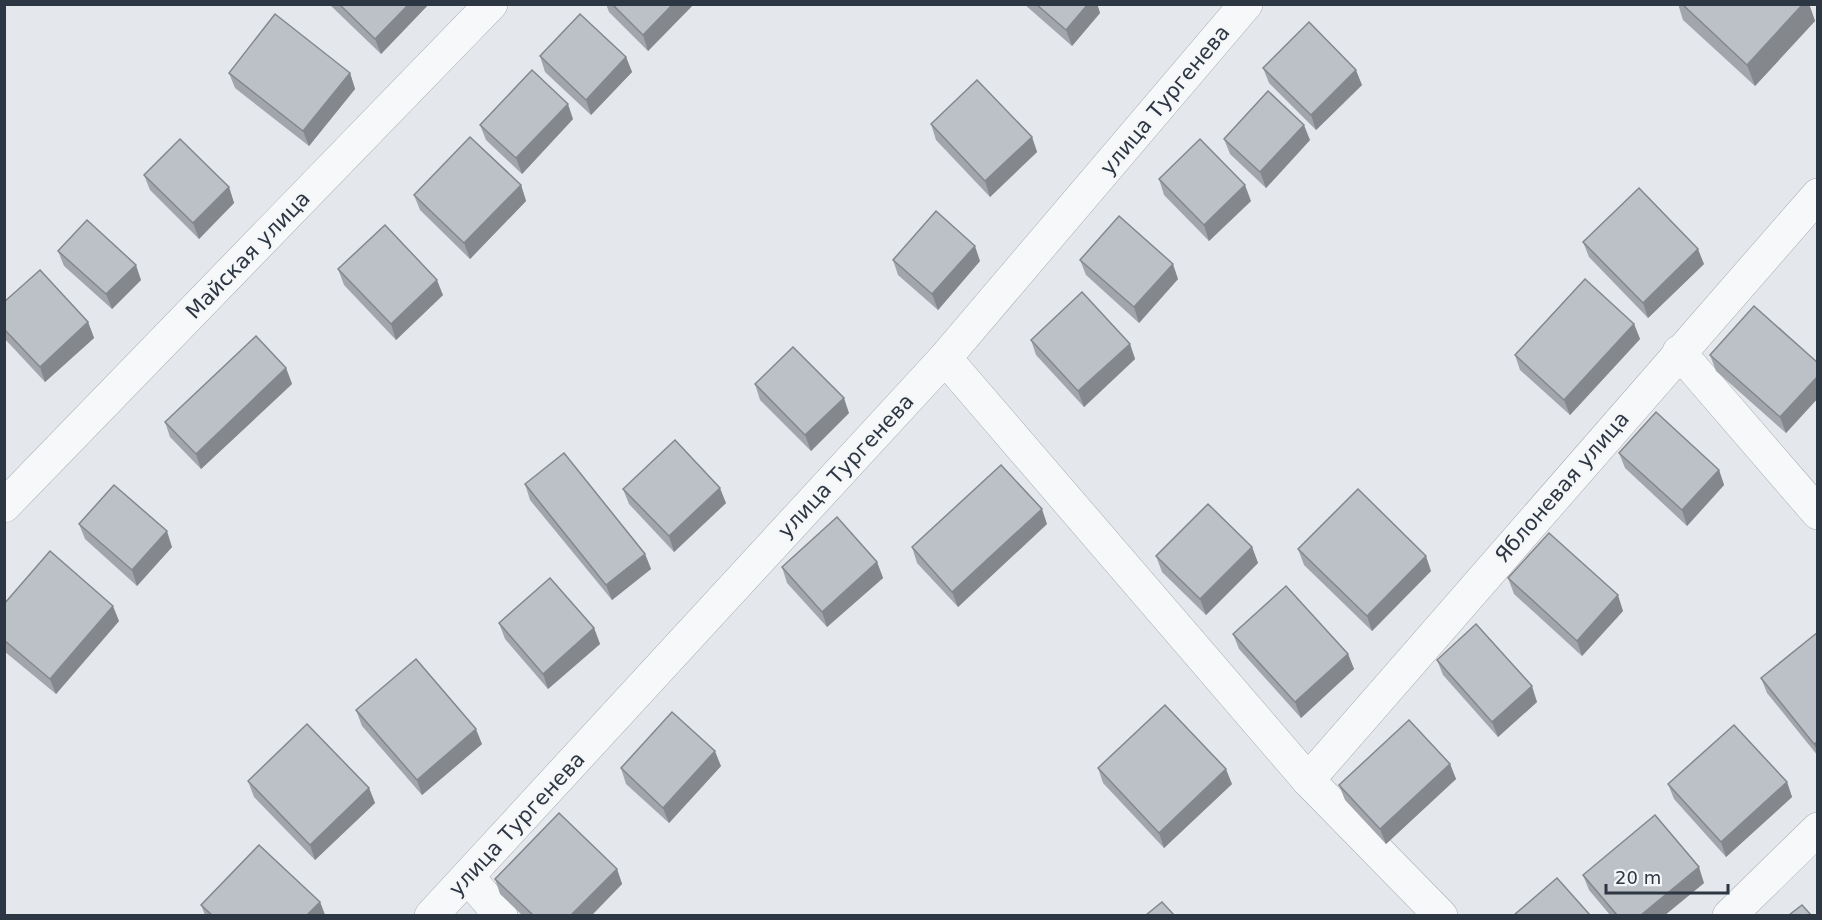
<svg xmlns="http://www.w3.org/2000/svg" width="1822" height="920" font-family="'DejaVu Sans',sans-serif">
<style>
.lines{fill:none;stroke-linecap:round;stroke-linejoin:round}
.minor-casing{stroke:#a9aeb5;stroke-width:34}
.minor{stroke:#f7f8f9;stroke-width:33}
.wall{fill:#a2a6ac}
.shaded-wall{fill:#84878c}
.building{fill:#bcc1c8;stroke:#84878c;stroke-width:1.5}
.labels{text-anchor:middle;stroke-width:4.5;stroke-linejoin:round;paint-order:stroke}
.street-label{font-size:21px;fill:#2d3643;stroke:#f4f6f8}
</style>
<rect width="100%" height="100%" fill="#e4e7eb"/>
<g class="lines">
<g class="minor-casing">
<g id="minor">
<polyline points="1679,352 1818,513"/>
<polyline points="945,358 1308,780 1441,916"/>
<polyline points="4,506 491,4"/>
<polyline points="1308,780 1818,195"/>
<polyline points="468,877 501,916"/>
<polyline points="431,916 945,358 1246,4"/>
<polyline points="1729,916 1818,829"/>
</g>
</g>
<use href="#minor" class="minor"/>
</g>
<g class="wall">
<polygon points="329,4 429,4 381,54"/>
<polygon points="606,4 694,4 648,51 609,12"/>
<polygon points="1024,4 1097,4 1100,13 1072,46"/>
<polygon points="1678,4 1809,4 1815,21 1755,86 1683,20"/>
<polygon points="540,56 626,57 632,72 591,115 545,72"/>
<polygon points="1263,68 1362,85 1316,130 1269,83"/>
<polygon points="229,73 350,73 355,89 309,146 235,88"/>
<polygon points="573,119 522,174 486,140 480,125"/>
<polygon points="931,124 1032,137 1037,152 990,197 936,140"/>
<polygon points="1224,139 1310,140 1266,188 1230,154"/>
<polygon points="144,175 229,187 234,203 199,239 150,190"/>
<polygon points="1159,179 1251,201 1209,241 1164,195"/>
<polygon points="521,185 526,201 470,259 420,210 414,195"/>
<polygon points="1583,242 1704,264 1648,318 1589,257"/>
<polygon points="58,251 141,280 112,309 64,266"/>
<polygon points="893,260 980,261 938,310 898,275"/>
<polygon points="1080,260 1178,279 1139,323 1086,275"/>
<polygon points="338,269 443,295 396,340 344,285"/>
<polygon points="4,302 88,322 94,338 45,382 4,338"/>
<polygon points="1634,324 1640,339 1570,415 1520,370 1515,355"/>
<polygon points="1031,340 1130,344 1135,359 1084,407 1036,355"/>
<polygon points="1710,355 1818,363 1818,398 1786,433 1716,371"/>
<polygon points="286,368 292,384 201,469 170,437 165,422"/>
<polygon points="755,384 849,413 811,451 760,400"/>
<polygon points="1619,453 1719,470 1724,485 1687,526 1625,468"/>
<polygon points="525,484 645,554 651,569 612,600 530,500"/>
<polygon points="623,489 726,503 674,552 629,504"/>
<polygon points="79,524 172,547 137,586 85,539"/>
<polygon points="1047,524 958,607 917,563 912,547"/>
<polygon points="1252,547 1258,563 1206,615 1162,572 1156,556"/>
<polygon points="1298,549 1431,571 1372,631 1304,565"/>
<polygon points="877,562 883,578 827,627 787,583 782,567"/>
<polygon points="1508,578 1623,611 1582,656 1514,594"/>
<polygon points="4,604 119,621 56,694 4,651"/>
<polygon points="499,623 594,628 600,644 548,689 505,639"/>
<polygon points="1818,632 1818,756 1767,693 1761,678"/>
<polygon points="1233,634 1348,654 1354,669 1301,718 1239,649"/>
<polygon points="1437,660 1537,702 1498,737 1443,675"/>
<polygon points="356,710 482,744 422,795 362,726"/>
<polygon points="1450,764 1456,779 1386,844 1345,800 1339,785"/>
<polygon points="721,766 669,823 626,784 621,768"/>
<polygon points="1098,768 1232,784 1164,848 1103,783"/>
<polygon points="248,781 369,788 375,803 315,860 254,797"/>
<polygon points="1787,782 1792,797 1726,857 1674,799 1668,784"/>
<polygon points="617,869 622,884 592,915 522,915 500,894 495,879"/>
<polygon points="1583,875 1704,883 1665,915 1610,915 1589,890"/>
<polygon points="320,902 325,915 205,915 201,905"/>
</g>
<g class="shaded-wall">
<polygon points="409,4 429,4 381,54 375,39"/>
<polygon points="673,4 694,4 648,51 643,35"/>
<polygon points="1088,4 1097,4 1100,13 1072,46 1066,30"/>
<polygon points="1803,4 1809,4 1815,21 1755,86 1747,65"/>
<polygon points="626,57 632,72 591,115 586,100"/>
<polygon points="1356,70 1362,85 1316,130 1311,115"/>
<polygon points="350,73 355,89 309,146 303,131"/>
<polygon points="568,104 573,119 522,174 516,158"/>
<polygon points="1304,125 1310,140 1266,188 1260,172"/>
<polygon points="1032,137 1037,152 990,197 985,181"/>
<polygon points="521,185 526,201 470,259 464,243"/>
<polygon points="1245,185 1251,201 1209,241 1204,225"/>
<polygon points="229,187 234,203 199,239 193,223"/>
<polygon points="975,246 980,261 938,310 932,294"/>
<polygon points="1698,249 1704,264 1648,318 1643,303"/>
<polygon points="1173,264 1178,279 1139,323 1134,307"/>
<polygon points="136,265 141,280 112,309 106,294"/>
<polygon points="437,280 443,295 396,340 391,324"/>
<polygon points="88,322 94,338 45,382 40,367"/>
<polygon points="1634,324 1640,339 1570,415 1564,400"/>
<polygon points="1130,344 1135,359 1084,407 1078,391"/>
<polygon points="286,368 292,384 201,469 196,454"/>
<polygon points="1818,376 1818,398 1786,433 1780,417"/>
<polygon points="844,398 849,413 811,451 805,435"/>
<polygon points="1719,470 1724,485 1687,526 1682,510"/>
<polygon points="720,488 726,503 674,552 669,536"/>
<polygon points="1042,509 1047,524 958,607 952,592"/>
<polygon points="167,531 172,547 137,586 132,570"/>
<polygon points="1252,547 1258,563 1206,615 1200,599"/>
<polygon points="645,554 651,569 612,600 606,585"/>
<polygon points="1426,556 1431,571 1372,631 1367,616"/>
<polygon points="877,562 883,578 827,627 822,612"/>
<polygon points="1618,595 1623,611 1582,656 1577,641"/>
<polygon points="113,606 119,621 56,694 50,679"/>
<polygon points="594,628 600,644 548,689 543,674"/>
<polygon points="1348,654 1354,669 1301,718 1295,702"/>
<polygon points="1532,686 1537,702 1498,737 1492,722"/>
<polygon points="476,729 482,744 422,795 417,780"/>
<polygon points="1818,741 1818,752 1814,744"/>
<polygon points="715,751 721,766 669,823 663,808"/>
<polygon points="1450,764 1456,779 1386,844 1380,829"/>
<polygon points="1226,769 1232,784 1164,848 1159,833"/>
<polygon points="1787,782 1792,797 1726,857 1721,842"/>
<polygon points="369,788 375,803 315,860 310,845"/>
<polygon points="1699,867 1704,883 1665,915 1641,915"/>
<polygon points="617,869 622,884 592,915 571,915"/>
<polygon points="320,902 325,915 307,915"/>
</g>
<g class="building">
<polygon points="339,4 409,4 375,39"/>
<polygon points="612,4 673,4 643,35"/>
<polygon points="1036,4 1088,4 1066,30"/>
<polygon points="1682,4 1803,4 1747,65"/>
<polygon points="275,14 350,73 303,131 229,73"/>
<polygon points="580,14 626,57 586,100 540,56"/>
<polygon points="1309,22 1356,70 1311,115 1263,68"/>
<polygon points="532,70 568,104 516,158 480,125"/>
<polygon points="977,80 1032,137 985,181 931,124"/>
<polygon points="1268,91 1304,125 1260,172 1224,139"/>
<polygon points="470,137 521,185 464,243 414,195"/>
<polygon points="180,139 229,187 193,223 144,175"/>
<polygon points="1200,139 1245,185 1204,225 1159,179"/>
<polygon points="1639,188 1698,249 1643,303 1583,242"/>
<polygon points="936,211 975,246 932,294 893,260"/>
<polygon points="1119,216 1173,264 1134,307 1080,260"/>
<polygon points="87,220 136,265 106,294 58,251"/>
<polygon points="385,225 437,280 391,324 338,269"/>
<polygon points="40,270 88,322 40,367 4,329 4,302"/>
<polygon points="1585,279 1634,324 1564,400 1515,355"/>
<polygon points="1082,292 1130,344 1078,391 1031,340"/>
<polygon points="1754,306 1818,363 1818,376 1780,417 1710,355"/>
<polygon points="256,336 286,368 196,454 165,422"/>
<polygon points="793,347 844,398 805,435 755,384"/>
<polygon points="1656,412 1719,470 1682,510 1619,453"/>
<polygon points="675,440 720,488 669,536 623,489"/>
<polygon points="564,453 645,554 606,585 525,484"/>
<polygon points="1001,465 1042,509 952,592 912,547"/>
<polygon points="114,485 167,531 132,570 79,524"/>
<polygon points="1358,489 1426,556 1367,616 1298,549"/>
<polygon points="1208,504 1252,547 1200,599 1156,556"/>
<polygon points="837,517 877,562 822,612 782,567"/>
<polygon points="1549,533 1618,595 1577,641 1508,578"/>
<polygon points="50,551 113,606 50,679 4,640 4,604"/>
<polygon points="550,578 594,628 543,674 499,623"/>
<polygon points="1286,586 1348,654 1295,702 1233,634"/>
<polygon points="1476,624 1532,686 1492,722 1437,660"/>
<polygon points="1818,632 1818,741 1814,744 1761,678"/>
<polygon points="416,659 476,729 417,780 356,710"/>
<polygon points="1165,705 1226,769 1159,833 1098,768"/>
<polygon points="672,712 715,751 663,808 621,768"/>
<polygon points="1409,720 1450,764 1380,829 1339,785"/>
<polygon points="307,724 369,788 310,845 248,781"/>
<polygon points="1734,725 1787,782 1721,842 1668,784"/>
<polygon points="559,813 617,869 571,915 533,915 495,879"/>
<polygon points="1655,815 1699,867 1641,915 1617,915 1583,875"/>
<polygon points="259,845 320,902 307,915 212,915 201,905"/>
<polygon points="1557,878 1590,915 1514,915"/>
<polygon points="1162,902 1174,915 1146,915"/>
<polygon points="1802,905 1811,915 1789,915"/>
</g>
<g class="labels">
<g class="street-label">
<text transform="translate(1165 100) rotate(-50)" y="7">улица Тургенева</text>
<text transform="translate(248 255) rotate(-46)" y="7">Майская улица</text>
<text transform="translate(846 466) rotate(-47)" y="7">улица Тургенева</text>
<text transform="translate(1562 487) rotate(-49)" y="7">Яблоневая улица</text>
<text transform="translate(517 824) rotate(-47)" y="7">улица Тургенева</text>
</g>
</g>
<rect width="1822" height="920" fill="none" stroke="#2d3643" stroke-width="12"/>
<path d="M1606 884v9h122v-9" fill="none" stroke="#2d3643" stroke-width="3"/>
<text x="1615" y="884" font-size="18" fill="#2d3643" stroke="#f4f6f8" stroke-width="4.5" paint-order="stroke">20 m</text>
</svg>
